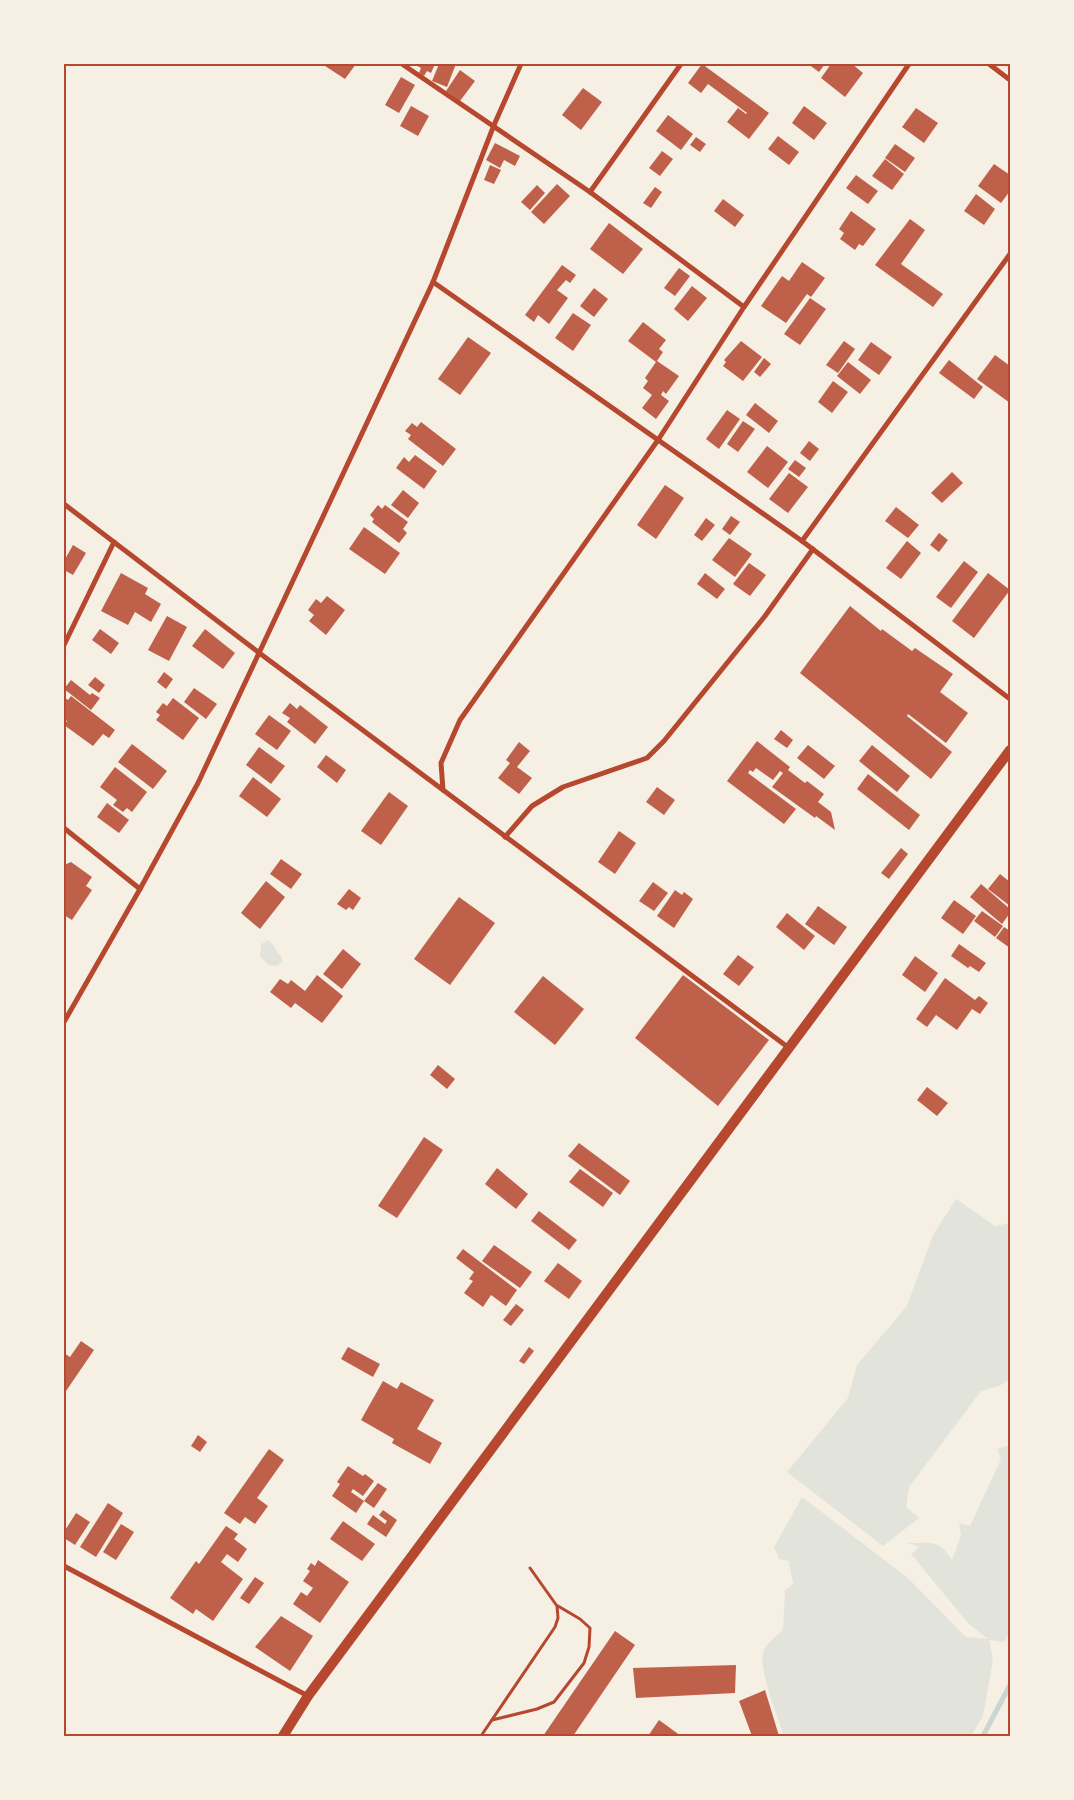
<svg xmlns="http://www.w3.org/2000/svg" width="1074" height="1800" font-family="'Roboto Condensed',sans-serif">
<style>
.green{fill:#e2e4dc}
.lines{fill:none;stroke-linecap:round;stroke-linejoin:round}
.stream{stroke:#c9d6d2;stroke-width:5}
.building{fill:#bf614a}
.service{stroke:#b5482f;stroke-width:3}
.minor{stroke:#b5482f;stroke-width:5}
.primary{stroke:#b5482f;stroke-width:10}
.neatline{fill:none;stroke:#b5482f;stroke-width:2}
</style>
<rect width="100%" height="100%" fill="#f6efe4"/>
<g class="green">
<path d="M268 940C274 943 275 952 282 957V962L277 966 268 965 260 956 261 944Z"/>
<polygon points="956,1199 995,1226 1010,1223 1010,1379 999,1386 981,1391 909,1487 906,1507 919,1518 883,1546 787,1472 848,1398 857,1365 907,1306 933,1235"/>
<path d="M1006 1446 1010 1447V1632L1004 1642 989 1640 993 1660 983 1716 971 1736H784C778 1717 759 1671 763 1653 766 1643 775 1637 783 1630L785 1590 793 1584 789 1561 779 1559 774 1547 802 1497 908 1578 966 1637 988 1639 968 1623 911 1554 919 1547 908 1543C932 1543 939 1539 952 1560L961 1536 959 1523 970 1526 1001 1459 997 1449Z"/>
</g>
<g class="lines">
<polyline class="stream" points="983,1736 1010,1685"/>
</g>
<g class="building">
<polygon points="322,64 356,64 345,79"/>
<polygon points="414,64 435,64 431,73 427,71 424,76 419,73 421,68"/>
<polygon points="439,64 456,64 447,87 432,81"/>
<polygon points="702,64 769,113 749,139 727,122 738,108 746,114 747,113 708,84 701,93 688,83"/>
<polygon points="808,64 825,64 819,72"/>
<polygon points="831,64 852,64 863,73 845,97 821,78"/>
<polygon points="460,70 475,81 460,101 446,91"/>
<polygon points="401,77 415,85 399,113 385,105"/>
<polygon points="583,88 602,102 581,130 562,115"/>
<polygon points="411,106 429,116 418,136 400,126"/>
<polygon points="804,106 827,123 814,140 792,123"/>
<polygon points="916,108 938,123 924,143 902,127"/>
<polygon points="668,115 693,134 681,150 656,131"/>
<polygon points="778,136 799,152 789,165 768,149"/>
<polygon points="696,137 706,144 700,152 690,145"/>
<polygon points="495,143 520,156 515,166 504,160 500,168 486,160"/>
<polygon points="895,144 915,158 905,172 885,158"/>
<polygon points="662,151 673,159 660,176 649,168"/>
<polygon points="885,159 904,174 892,190 872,176"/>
<polygon points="994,164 1010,175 1010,191 1001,203 978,186"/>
<polygon points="490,165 501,170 494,184 484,180"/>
<polygon points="856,175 878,191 868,204 846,188"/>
<polygon points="557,184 570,196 544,224 531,212"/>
<polygon points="537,185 545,193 530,210 521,202"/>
<polygon points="655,187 662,192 651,208 643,203"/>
<polygon points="976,194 995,209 984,225 964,211"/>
<polygon points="723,199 744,215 735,227 714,211"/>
<polygon points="851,211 876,229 863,246 859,244 855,250 840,239 844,233 839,229"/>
<polygon points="910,219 925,230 901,264 943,294 933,307 875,265"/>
<polygon points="609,223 643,249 623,274 590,249"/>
<polygon points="802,262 825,278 811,297 807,294 786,323 761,306 782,276 789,281"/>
<polygon points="562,265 576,275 570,283 566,280 557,290 568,298 549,324 538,315 534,322 525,315"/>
<polygon points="679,268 690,276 675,296 664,288"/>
<polygon points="692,286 707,298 688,321 674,309"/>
<polygon points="594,288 608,299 594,317 580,306"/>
<polygon points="810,298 826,309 800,345 784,334"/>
<polygon points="573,313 591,325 573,351 555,338"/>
<polygon points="643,322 666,340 659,349 663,352 657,361 679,376 666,394 663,391 661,395 669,401 656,419 642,408 652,395 643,388 648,381 645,378 656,362 628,341"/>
<polygon points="468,337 491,353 460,395 438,379"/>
<polygon points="741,341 762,357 743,381 723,366 726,362 724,360"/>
<polygon points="844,341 855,349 838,373 826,365"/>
<polygon points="871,342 892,357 879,375 858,360"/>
<polygon points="995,355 1010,366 1010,403 977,379"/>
<polygon points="764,358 771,364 760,377 754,372"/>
<polygon points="949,360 983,387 974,399 939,373"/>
<polygon points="848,362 871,380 860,394 837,376"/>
<polygon points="833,381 848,392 832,413 818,402"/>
<polygon points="755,403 778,421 769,433 746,415"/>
<polygon points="727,410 740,419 719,449 706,439"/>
<polygon points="743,421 755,429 738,452 727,444"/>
<polygon points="421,422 456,449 443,466 408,439 411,435 405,431 412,423 417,427"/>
<polygon points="809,441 819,449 810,461 800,453"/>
<polygon points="767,446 788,462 768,488 747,472"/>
<polygon points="415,455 437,471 424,489 396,468 404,457 409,462"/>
<polygon points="795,460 806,468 799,477 788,469"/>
<polygon points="952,472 963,483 942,503 931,493"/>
<polygon points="789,473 808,487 788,513 769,499"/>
<polygon points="665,485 684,498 656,539 637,525"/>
<polygon points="403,490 419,503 408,518 391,505"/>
<polygon points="378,505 382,509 385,505 408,522 403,529 407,533 399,543 372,522 374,519 370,515"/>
<polygon points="896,507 919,525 908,538 885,521"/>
<polygon points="731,516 740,522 730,535 722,529"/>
<polygon points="706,518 715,525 702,541 694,535"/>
<polygon points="364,527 400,553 385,574 349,549"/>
<polygon points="939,533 948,540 939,552 930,545"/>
<polygon points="729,538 752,554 735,577 712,560"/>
<polygon points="907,541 921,553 901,579 886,568"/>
<polygon points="73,545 86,553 73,575 64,570 64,561"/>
<polygon points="964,561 978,572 951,608 936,597"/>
<polygon points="749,563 766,575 750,596 733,584"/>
<polygon points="121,573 148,588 145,594 161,604 151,622 135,612 128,625 101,611"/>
<polygon points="705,573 725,589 717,599 697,584"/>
<polygon points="988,573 1010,590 974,638 952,621"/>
<polygon points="327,596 345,610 326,635 309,621 314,615 308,610 316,599 321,603"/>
<polygon points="850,606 881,631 882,629 912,651 915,648 953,674 940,692 968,713 946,743 908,714 907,716 952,752 931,779 800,673"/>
<polygon points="167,616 187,627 169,661 148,650"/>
<polygon points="100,629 119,643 111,654 92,640"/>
<polygon points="205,629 235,653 223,669 192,646"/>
<polygon points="164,672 173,679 166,689 157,682"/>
<polygon points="95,677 105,685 99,693 88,685"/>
<polygon points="71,680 90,695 92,693 100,698 91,710 64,689"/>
<polygon points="194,688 217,704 206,719 184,702"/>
<polygon points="71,696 115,730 109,738 103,734 93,746 64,725 67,721 64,719 64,697 68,700"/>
<polygon points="173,698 199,718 183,740 156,720 160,715 156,712 163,703 167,706"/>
<polygon points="290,703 297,709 300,705 328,727 315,744 287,722 290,718 282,713"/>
<polygon points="269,715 291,731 277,750 255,734"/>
<polygon points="781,730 793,740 787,748 774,739"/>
<polygon points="757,741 790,767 788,770 805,783 807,781 824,794 818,802 831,812 835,830 816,816 815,818 772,787 783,773 780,771 773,780 756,768 753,772 750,770 748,773 796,809 784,824 727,781"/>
<polygon points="519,742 530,751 517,767 532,778 519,794 498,778 510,763 506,760"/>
<polygon points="132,744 167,771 153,789 118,762"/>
<polygon points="808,745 835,766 824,779 797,758"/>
<polygon points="872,745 910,776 897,792 859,761"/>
<polygon points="259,747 285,766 271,784 246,765"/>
<polygon points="326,755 346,770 337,783 317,767"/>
<polygon points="115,767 147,792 132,812 127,808 123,812 113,805 117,800 100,787"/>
<polygon points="868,774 920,815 909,830 857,789"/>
<polygon points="253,777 281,799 267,817 239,796"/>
<polygon points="657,787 675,800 664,815 646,802"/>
<polygon points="389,792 408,806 381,845 361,831"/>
<polygon points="107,803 129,820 119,833 97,817"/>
<polygon points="619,831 636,843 615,874 598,862"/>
<polygon points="901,848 908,854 889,879 881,873"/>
<polygon points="281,859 302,874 291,889 270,874"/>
<polygon points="71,862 92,877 86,886 92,890 72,920 64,915 64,865"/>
<polygon points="1000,874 1010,882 1010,906 988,889"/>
<polygon points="266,881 285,897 260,929 241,913"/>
<polygon points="653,882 668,893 654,911 639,901"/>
<polygon points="981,884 1010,909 1010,913 1002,924 970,897"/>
<polygon points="349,889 361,898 353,910 349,907 346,910 337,904"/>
<polygon points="675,890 682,895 684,892 693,899 674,928 657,916"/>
<polygon points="459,897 495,923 450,985 414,959"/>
<polygon points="954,900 976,916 963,934 941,918"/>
<polygon points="818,906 847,927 834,945 805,924"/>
<polygon points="982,911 1003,926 995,937 974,921"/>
<polygon points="787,913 815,936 804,950 776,927"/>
<polygon points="1004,927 1010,931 1010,948 996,938"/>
<polygon points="959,944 986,963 979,972 970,966 968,968 951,956"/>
<polygon points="343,949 361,964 342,989 323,974"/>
<polygon points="738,955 754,967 739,986 723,974"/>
<polygon points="915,956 938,973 925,992 902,975"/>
<polygon points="317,975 343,996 322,1023 295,1003 291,1008 270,992 280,979 288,984 291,980 305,991"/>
<polygon points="683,975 769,1040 718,1106 635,1038"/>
<polygon points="543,976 584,1009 555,1045 514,1012"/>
<polygon points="945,978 975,1000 979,996 988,1003 980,1014 972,1009 957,1030 936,1015 927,1027 916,1019"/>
<polygon points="438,1065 455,1079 447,1089 430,1075"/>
<polygon points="927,1087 948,1103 937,1116 917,1100"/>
<polygon points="424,1137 443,1150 397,1218 378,1206"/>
<polygon points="579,1143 630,1181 620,1195 568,1156"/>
<polygon points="497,1168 528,1194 516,1209 485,1184"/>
<polygon points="580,1169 613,1193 603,1207 569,1182"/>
<polygon points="539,1211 577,1240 569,1250 531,1221"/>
<polygon points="494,1245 532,1272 520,1288 482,1261"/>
<polygon points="463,1249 517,1290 506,1306 491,1295 483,1307 464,1293 473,1281 469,1279 474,1272 456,1258"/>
<polygon points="558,1263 582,1281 569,1299 544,1281"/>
<polygon points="516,1304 524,1310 511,1326 503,1320"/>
<polygon points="81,1341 94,1350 64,1394 64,1353 70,1357"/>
<polygon points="348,1347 380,1364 373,1377 341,1359"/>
<polygon points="529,1347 534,1351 524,1364 519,1361"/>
<polygon points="383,1381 397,1389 401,1382 434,1400 417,1429 442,1443 430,1464 392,1443 394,1439 361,1420"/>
<polygon points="198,1435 207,1442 200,1452 191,1446"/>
<polygon points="269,1449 284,1460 257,1498 268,1506 255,1524 245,1517 240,1524 224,1513"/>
<polygon points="348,1466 363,1476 365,1474 374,1481 363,1496 353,1489 351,1492 364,1501 356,1513 332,1496 340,1484 337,1482"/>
<polygon points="378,1483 387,1489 374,1508 364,1501"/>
<polygon points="108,1503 123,1513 96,1557 80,1547"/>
<polygon points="383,1510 397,1520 386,1537 367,1524 373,1515 385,1524 387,1521 379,1515"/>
<polygon points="76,1513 90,1522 75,1545 64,1538 64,1532"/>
<polygon points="343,1521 375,1544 362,1561 330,1539"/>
<polygon points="121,1524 134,1532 116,1560 103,1552"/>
<polygon points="226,1526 238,1534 234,1539 247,1549 238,1562 227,1554 221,1562 243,1579 213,1621 196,1609 193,1614 170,1598 196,1561 199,1564"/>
<polygon points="318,1560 349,1582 320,1623 293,1604 301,1592 307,1596 313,1588 303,1581 310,1571 307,1569 311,1563 315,1566"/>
<polygon points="255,1577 264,1583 249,1604 240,1598"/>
<polygon points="281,1616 313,1636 290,1671 255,1647"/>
<polygon points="615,1631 635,1645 573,1736 543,1736"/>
<polygon points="736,1665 735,1693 636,1698 633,1668"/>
<polygon points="765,1690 779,1736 752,1736 739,1701"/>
<polygon points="659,1720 681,1736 648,1736"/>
</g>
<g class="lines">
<g class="service">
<polyline points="492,1720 537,1709 554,1702 584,1663 589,1647 590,1628 580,1619 558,1606"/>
<polyline points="481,1736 555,1627 558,1618 557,1606 530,1568"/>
</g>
<g class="minor">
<polyline points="402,64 590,192 744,307"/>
<polyline points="989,64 1010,80"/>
<polyline points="590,192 681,64"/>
<polyline points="433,282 802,541 1010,699"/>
<polyline points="64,504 258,652 789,1048"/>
<polyline points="802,541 1010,254"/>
<polyline points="64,645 114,542"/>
<polyline points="443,790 441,763 460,720 658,440 744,307 909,64"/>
<polyline points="64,828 140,889"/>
<polyline points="505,837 532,806 563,787 647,758 664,741 765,616 813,549"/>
<polyline points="64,1022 140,889 198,783 433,282 494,125 521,64"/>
<polyline points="64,1566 308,1696"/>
</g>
<polyline class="primary" points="283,1736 308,1696 1010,750"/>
</g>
<rect width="1074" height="1800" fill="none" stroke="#f6efe4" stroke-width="130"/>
<rect x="65" y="65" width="944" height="1670" class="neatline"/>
</svg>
